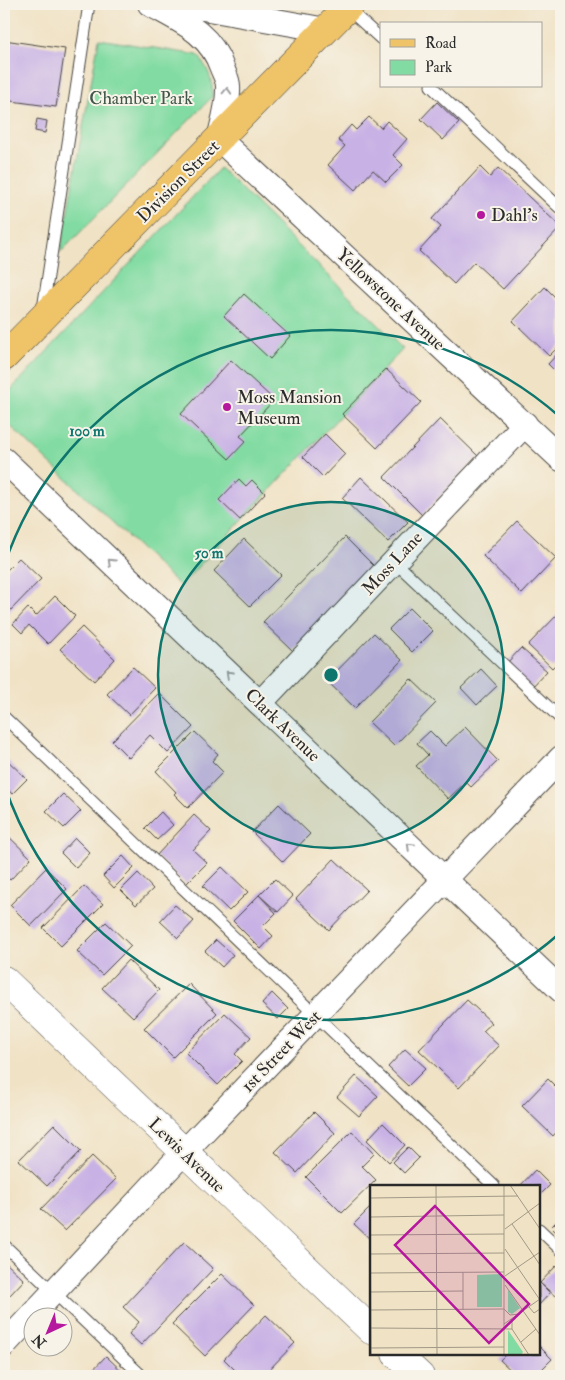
<svg xmlns="http://www.w3.org/2000/svg" width="565" height="1380" font-family="'IM FELL Double Pica',serif">
<style>
.green{fill:#81dba2;stroke:#568366}
.building{fill:#c8b1e5}
.lines{fill:none;stroke-linecap:round;stroke-linejoin:round}
.service-casing{stroke:#494642;stroke-width:13}
.minor-casing{stroke:#494642;stroke-width:26}
.tertiary-casing{stroke:#494642;stroke-width:29}
.primary-casing{stroke:#494642;stroke-width:29}
.service{stroke:#fff;stroke-width:11}
.minor{stroke:#fff;stroke-width:24}
.tertiary{stroke:#fff;stroke-width:28}
.primary{stroke:#efc469;stroke-width:28}
.oneway{stroke:#a0a0a0}
.ring{fill:none;stroke:#0f766e;stroke-width:2.5}
.poi-dot{fill:#b5179e;stroke:#f7f3e8;stroke-width:2}
.labels{text-anchor:middle;stroke-width:4;stroke-linejoin:round;paint-order:stroke}
.park-label{font-size:18px;fill:#405749;stroke:#f7f3e8}
.street-label{font-size:18px;fill:#2b2b2b;stroke:#f7f3e8}
.poi-label{font-size:18px;fill:#2b2b2b;stroke:#f7f3e8;text-anchor:start}
.inset-road{fill:none;stroke:#a19987;stroke-width:1}
.view{fill:#b5179e;fill-opacity:0.15;stroke:#b5179e;stroke-width:2.5}
.inset-edge{fill:none;stroke:#2b2b2b;stroke-width:2.5}
.centre{fill:#0f766e;stroke:#f7f3e8;stroke-width:2.5}
.ring-label{font-size:15px;text-anchor:middle;font-weight:bold;fill:#0f766e;stroke:#f7f3e8;stroke-width:4;stroke-linejoin:round;paint-order:stroke}
</style>
<rect width="100%" height="100%" fill="#f7f3e8"/>
<filter id="ink" filterUnits="userSpaceOnUse"><feTurbulence type="fractalNoise" baseFrequency=".02" numOctaves="2"/><feDisplacementMap in="SourceGraphic" scale="10" xChannelSelector="R" yChannelSelector="G"/><feConvolveMatrix kernelMatrix="1 2 1 2 8 2 1 2 1" color-interpolation-filters="sRGB"/></filter>
<filter id="wash" filterUnits="userSpaceOnUse"><feTurbulence type="fractalNoise" baseFrequency=".0096" numOctaves="4" result="noise"/><feDisplacementMap in="SourceGraphic" scale="20" xChannelSelector="R" yChannelSelector="G"/><feGaussianBlur stdDeviation="1.12" result="paint"/><feColorMatrix in="noise" values="0 0 0 0 0 0 0 0 0 0 0 0 0 0 0 0 0 1.4 0 .05"/><feComposite in="paint" operator="in"/></filter>
<g filter="url(#wash)">
<rect width="100%" height="100%" fill="#f0e2c5"/>
<g class="green">
<path d="M99 39 198 55C208 69 214 80 212 97L60 253Z"/>
<polygon points="220,168 403,349 180,586 4,420 4,397"/>
</g>
<g id="blocks">
<g class="building">
<polygon points="4,40 65,49 56,107 4,100"/>
<polygon points="437,102 459,123 443,140 421,119"/>
<polygon points="369,117 381,128 387,121 407,139 393,155 403,165 386,182 373,170 355,190 328,165 345,146 338,140 351,125 356,130"/>
<polygon points="37,119 47,121 45,133 35,131"/>
<polygon points="480,167 490,177 498,168 561,227 503,289 474,262 454,284 419,251 441,227 432,219"/>
<polygon points="545,287 561,303 561,344 549,356 513,321"/>
<polygon points="244,294 290,336 270,359 224,316"/>
<polygon points="561,350 561,377 548,364"/>
<polygon points="231,360 274,400 240,436 246,441 229,459 181,414"/>
<polygon points="386,369 421,402 377,448 342,414"/>
<polygon points="440,419 478,456 422,515 384,477"/>
<polygon points="325,434 345,454 323,477 303,457"/>
<polygon points="361,477 408,522 388,542 342,498"/>
<polygon points="239,479 246,486 252,480 265,493 240,520 219,500"/>
<polygon points="517,521 556,558 522,594 483,556"/>
<polygon points="345,537 375,567 293,651 263,622"/>
<polygon points="244,539 281,575 250,606 214,571"/>
<polygon points="19,558 41,579 9,612 4,607 4,573"/>
<polygon points="55,596 75,616 48,644 29,625 22,633 13,624 28,608 36,616"/>
<polygon points="410,608 433,631 412,652 389,629"/>
<polygon points="561,611 561,659 552,668 528,645"/>
<polygon points="82,627 115,659 94,681 60,649"/>
<polygon points="374,633 402,660 355,708 327,681"/>
<polygon points="521,648 547,671 531,688 506,664"/>
<polygon points="133,667 155,688 129,715 107,694"/>
<polygon points="481,669 497,686 477,705 461,688"/>
<polygon points="411,679 436,703 394,746 369,722"/>
<polygon points="159,693 193,727 168,753 150,735 129,758 112,741"/>
<polygon points="465,727 498,761 471,787 466,782 448,799 416,766 428,755 417,743 430,731 445,746"/>
<polygon points="195,732 218,754 212,761 223,772 188,808 174,794 176,792 156,771"/>
<polygon points="4,757 27,779 12,794 4,785"/>
<polygon points="63,794 81,811 64,828 46,811"/>
<polygon points="279,804 310,834 283,862 252,832"/>
<polygon points="161,812 173,825 157,840 145,828"/>
<polygon points="194,815 211,831 193,850 207,863 186,884 156,856"/>
<polygon points="4,832 31,858 10,880 4,874"/>
<polygon points="75,838 90,853 76,868 61,853"/>
<polygon points="123,856 134,868 114,888 103,876"/>
<polygon points="334,859 367,890 329,930 296,899"/>
<polygon points="222,867 248,892 229,911 203,886"/>
<polygon points="46,868 67,889 31,926 10,905"/>
<polygon points="138,873 153,889 136,905 121,890"/>
<polygon points="275,879 293,896 278,912 259,895"/>
<polygon points="84,886 103,904 61,946 43,928"/>
<polygon points="259,895 276,913 263,926 273,936 261,949 233,921"/>
<polygon points="175,905 194,921 178,938 160,921"/>
<polygon points="106,922 131,946 102,975 77,951"/>
<polygon points="216,940 233,955 222,967 205,951"/>
<polygon points="128,960 159,990 133,1017 102,988"/>
<polygon points="189,984 217,1013 173,1057 144,1028"/>
<polygon points="272,993 288,1009 278,1019 262,1004"/>
<polygon points="467,1000 492,1023 483,1031 499,1046 459,1088 419,1050"/>
<polygon points="225,1013 251,1037 235,1054 242,1061 218,1085 186,1053"/>
<polygon points="405,1049 426,1068 408,1086 388,1067"/>
<polygon points="356,1076 378,1096 359,1116 337,1097"/>
<polygon points="548,1079 561,1092 561,1127 553,1136 522,1106"/>
<polygon points="314,1112 335,1133 297,1173 275,1152"/>
<polygon points="383,1123 405,1145 389,1162 367,1140"/>
<polygon points="54,1124 81,1151 47,1186 19,1160"/>
<polygon points="352,1131 374,1154 362,1166 376,1180 342,1213 306,1177"/>
<polygon points="408,1147 419,1158 404,1173 393,1162"/>
<polygon points="92,1156 116,1179 65,1231 41,1209"/>
<polygon points="535,1170 550,1185 539,1196 539,1186 520,1186"/>
<polygon points="371,1207 371,1240 354,1224"/>
<polygon points="561,1217 561,1237 551,1227"/>
<polygon points="184,1242 213,1269 141,1345 129,1334 139,1322 123,1307"/>
<polygon points="4,1261 24,1280 10,1295 4,1290"/>
<polygon points="556,1266 561,1271 561,1289 555,1296 540,1283"/>
<polygon points="222,1274 254,1305 205,1356 172,1324"/>
<polygon points="539,1282 550,1293 539,1305"/>
<polygon points="266,1315 295,1343 263,1376 241,1376 224,1359"/>
<polygon points="539,1346 552,1359 535,1376 517,1376 500,1360 506,1354 539,1354"/>
<polygon points="106,1356 127,1376 87,1376"/>
</g>
</g>
</g>
<g filter="url(#ink)">
<use href="#blocks" fill-opacity="0" stroke="#494642" stroke-width="1"/>
<g class="lines">
<g class="service-casing">
<g id="service">
<polyline points="347,8 381,39"/>
<polyline points="431,86 561,209"/>
<polyline points="43,309 89,4"/>
<polyline points="394,561 561,719"/>
<polyline points="4,717 494,1186"/>
<polyline points="539,1229 561,1250"/>
<polyline points="4,1245 142,1376"/>
</g>
</g>
<g class="minor-casing">
<g id="minor">
<path d="M150 4C180 21 210 32 222 68 224 73 228 80 228 86 229 104 223 122 219 139L561 459"/>
<polyline points="157,5 203,8 326,30"/>
<polyline points="4,460 561,990"/>
<polyline points="260,703 525,424"/>
<polyline points="4,1345 184,1152 561,758"/>
</g>
</g>
<g class="tertiary-casing">
<g id="tertiary">
<polyline points="4,980 371,1330"/>
<polyline points="396,1354 420,1376"/>
</g>
</g>
<g class="primary-casing">
<polyline id="primary" points="4,357 351,4"/>
</g>
<use href="#service" class="service"/>
<use href="#minor" class="minor"/>
<use href="#tertiary" class="tertiary"/>
<use href="#primary" class="primary"/>
</g>
<defs><path id="oneway-chevron" d="M-2-3.5L2.5 0L-2 3.5" fill="none" stroke-width="1.6" stroke-linecap="round" stroke-linejoin="round" transform="scale(1.25)"/></defs>
<g class="oneway">
<use href="#oneway-chevron" transform="translate(227 91) rotate(-88)"/>
<use href="#oneway-chevron" transform="translate(111 562) rotate(-136)"/>
<use href="#oneway-chevron" transform="translate(229 674) rotate(-136)"/>
<use href="#oneway-chevron" transform="translate(410 846) rotate(-136)"/>
</g>
</g>
<circle cx="331" cy="675" r="173" fill="#0f766e" fill-opacity=".12"/>
<g class="ring">
<circle cx="331" cy="675" r="173"/>
<path d="M560 933A345 345 0 0 1 4 784M4 566A345 345 0 0 1 560 417"/>
</g>
<g class="poi-dot">
<circle cx="481" cy="215" r="5"/>
<circle cx="227" cy="407" r="5"/>
</g>
<g class="labels">
<g class="park-label">
<text x="141" y="104">Chamber Park</text>
</g>
<g class="street-label">
<text transform="translate(178 181) rotate(-45)" y="6">Division Street</text>
<text transform="translate(391 299) rotate(43)" y="6">Yellowstone Avenue</text>
<text transform="translate(392 563) rotate(-47)" y="6">Moss Lane</text>
<text transform="translate(283 725) rotate(44)" y="6">Clark Avenue</text>
<text transform="translate(281 1051) rotate(-46)" y="6">1st Street West</text>
<text transform="translate(187 1155) rotate(44)" y="6">Lewis Avenue</text>
</g>
<g class="poi-label">
<text x="491" y="221">Dahl's</text>
<text x="237" y="403">Moss Mansion<tspan x="237" dy="21">Museum</tspan></text>
</g>
</g>
<g transform="translate(370 1185)">
<rect width="170" height="170" fill="#f0e2c5"/>
<path d="M132 89V122H107V90ZM138 105 150 123 142 129 138 127ZM138 145 153 167 151 170H138Z" fill="#81dba2"/>
<path class="inset-road" d="M0 0 1 170M66 0 67 170M134 0V170M140 0 170 44M0 13 148 11M1 32 134 30M142 39 170 80M135 44 170 18M0 50 134 49M135 64 170 115M1 69 134 68M93 87V125M1 88 134 87M135 91 170 67M135 100 170 150M1 107 93 106M159 122 164 128 170 124M1 125 134 124 140 130 149 129M142 134V144L159 170M134 139 170 114M1 143 142 144M151 157 166 144M0 163 134 162"/>
<path class="view" d="M65 21 159 119 119 158 25 60Z"/>
<rect width="170" height="170" class="inset-edge"/>
</g>
<circle cx="331" cy="675" r="8" class="centre"/>
<g class="ring-label">
<text x="87" y="436">100 m</text>
<text x="209" y="558">50 m</text>
</g>
<rect width="565" height="1380" fill="none" stroke="#f7f3e8" stroke-width="20"/>
<rect x="380" y="22" width="162" height="65" fill="#f7f3e8" stroke="#a5a39c"/>
<rect x="390" y="39" width="25" height="8" fill="#efc469" stroke="#a5a39c"/>
<text x="425" y="48" font-size="15" fill="#2b2b2b">Road</text>
<rect x="390" y="60" width="25" height="15" fill="#81dba2" stroke="#a5a39c"/>
<text x="425" y="72" font-size="15" fill="#2b2b2b">Park</text>
<g transform="translate(48 1332) rotate(224)"><circle r="24" fill="#f7f3e8" stroke="#a5a39c"/>
<path d="M0-4L9 19L0 12L-9 19Z" fill="#b5179e"/>
<text y="-8" font-size="14" font-weight="bold" text-anchor="middle" fill="#2b2b2b">N</text>
</g>
</svg>
